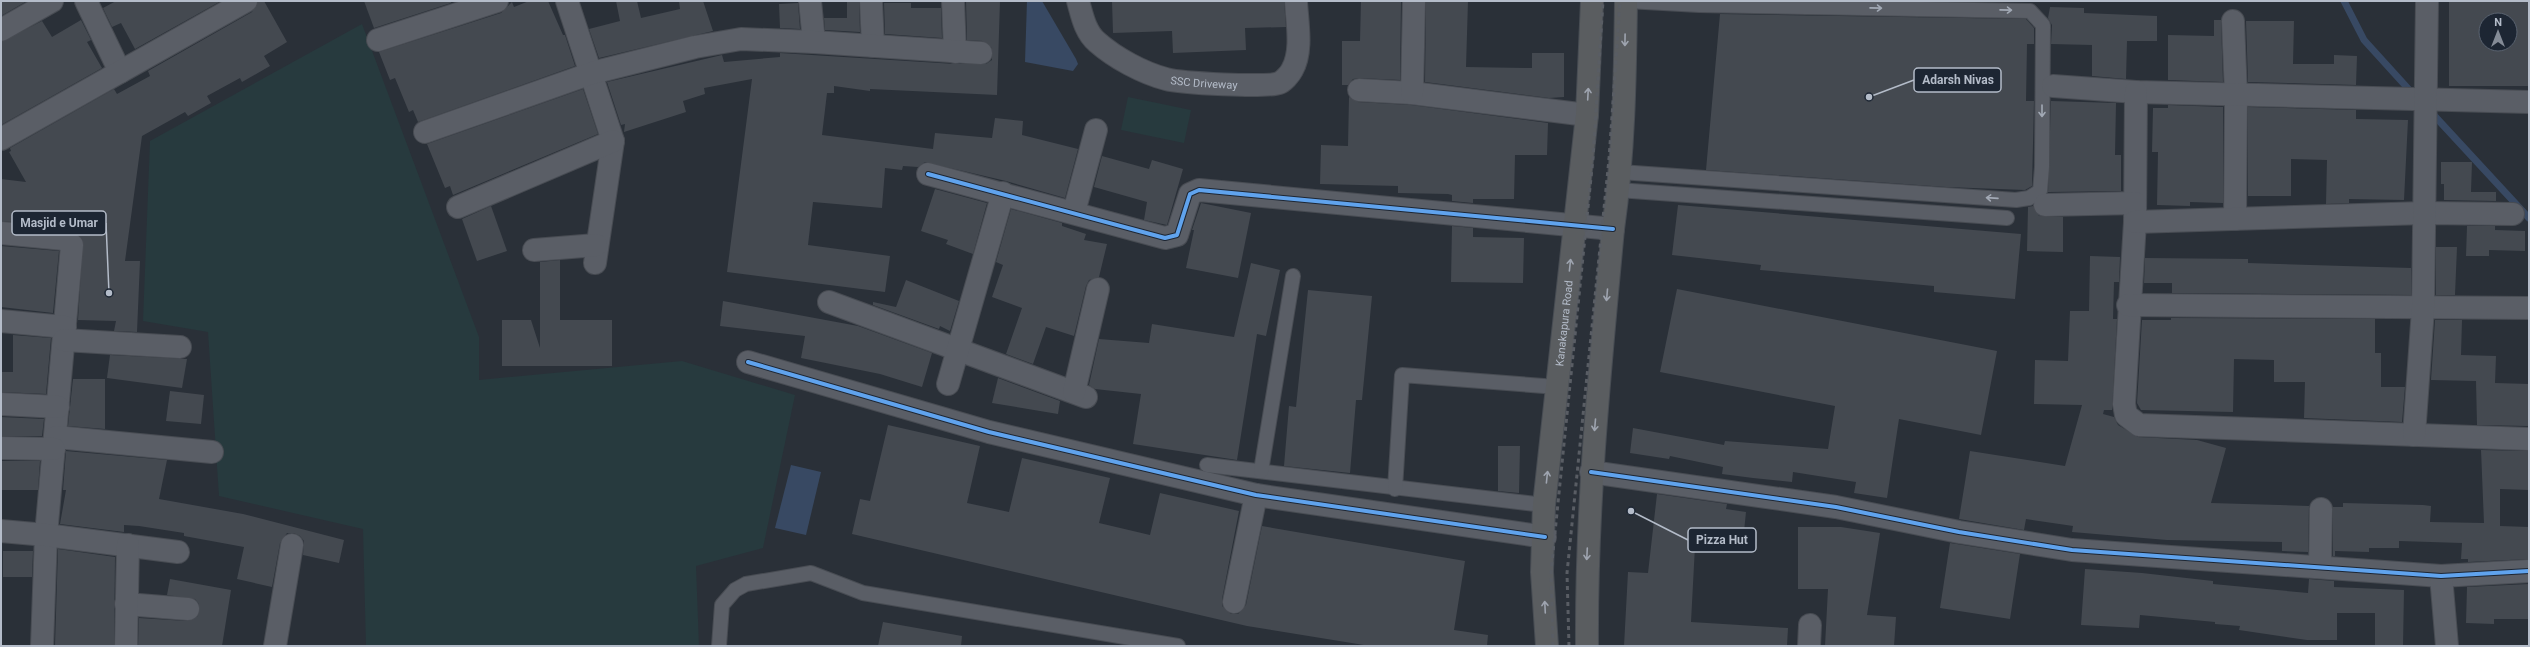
<svg xmlns="http://www.w3.org/2000/svg" width="2530" height="647" font-family="Roboto,sans-serif">
<style>
.green{fill:#273a3e}
.water{fill:#384963}
.lines{fill:none;stroke-linecap:round;stroke-linejoin:round}
.stream{stroke:#384963;stroke-width:7}
.building{fill:#444950;fill-rule:evenodd}
.lane-casing{stroke:#484c53;stroke-width:16}
.street-casing{stroke:#484c53;stroke-width:24}
.highway-casing{stroke:#474c53;stroke-width:24}
.lane{stroke:#5a5e66;stroke-width:14}
.street{stroke:#5a5e66;stroke-width:22}
.highway{stroke:#5a5d60;stroke-width:22}
.rail{stroke:#595d64;stroke-width:3;stroke-dasharray:4 4;stroke-linecap:butt}
.cycleway-casing{stroke:#1d2633;stroke-width:6}
.cycleway{stroke:#60a3ed;stroke-width:4}
.oneway{stroke:#a2a9b5}
.oneway2{stroke:#9ea4af}
.labels{text-anchor:middle;stroke-width:4;stroke-linejoin:round;paint-order:stroke}
.street-label{font-size:11px;fill:#b4bcc9;stroke:#1d2633}
.leader{fill:none;stroke:#b4bcc9;stroke-width:1.5}
.callout-dot{fill:#b4bcc9;stroke:#1d2633;stroke-width:1.5}
.callout{fill:#1d2633;stroke:#b4bcc9;stroke-width:1.5}
.callout-label{font-size:12px;text-anchor:middle;font-weight:bold;fill:#b4bcc9}
</style>
<rect width="100%" height="100%" fill="#2a3038"/>
<g class="green">
<polygon points="362,24 479,337 479,380 682,361 795,395 763,548 696,566 699,646 366,646 363,529 219,496 208,332 143,321 150,141"/>
<polygon points="1128,97 1191,110 1184,143 1121,130"/>
</g>
<g class="water">
<polygon points="1027,1 1042,1 1076,59 1078,64 1073,71 1025,62"/>
<polygon points="791,465 821,472 806,535 775,528"/>
</g>
<g class="lines">
<g class="stream">
<polyline points="2344,1 2364,40 2413,94"/>
<polyline points="2430,111 2529,218"/>
</g>
</g>
<g class="building">
<polygon points="1,1 27,1 1,16"/>
<polygon points="116,1 221,1 135,49 121,23 112,27 103,8"/>
<polygon points="258,1 264,1 287,42 264,56 270,66 242,82 240,78 207,96 211,103 188,116 185,112 142,136 125,261 140,261 137,332 114,331 116,321 78,320 83,240 65,227 1,221 1,179 26,182 9,152 11,151 10,148 114,89 117,94 150,76 148,71 252,12"/>
<polygon points="364,1 450,1 451,3 374,28"/>
<polygon points="529,1 548,1 563,35 565,35 575,66 418,122 413,110 409,112 395,78 390,80 379,52 501,13 512,2 514,7"/>
<polygon points="616,1 637,1 641,18 680,9 679,1 703,1 713,31 599,58 589,29 620,21"/>
<polygon points="847,1 859,1 860,32 825,30 824,18 847,18"/>
<polygon points="966,1 1000,1 997,95 870,89 870,91 834,86 834,93 827,93 822,135 933,149 935,133 992,138 995,118 1023,121 1022,135 1078,149 1065,198 1006,181 925,162 918,167 903,166 902,170 885,168 882,208 813,202 808,245 890,256 885,292 727,272 752,79 704,88 705,94 683,101 686,112 624,132 625,124 621,125 607,82 722,55 724,62 780,57 780,53 955,64 986,64 992,60 992,48 982,41 967,40"/>
<polygon points="1112,1 1284,1 1286,27 1245,28 1246,50 1173,53 1172,31 1113,33"/>
<polygon points="1361,1 1401,1 1400,80 1359,78 1353,79 1348,85 1342,85 1342,41 1360,41"/>
<polygon points="1426,1 1468,1 1466,67 1532,68 1532,53 1564,53 1564,97 1549,98 1425,82"/>
<path d="M2449 1H2529V86H2449ZM2486 20H2510V44H2486Z"/>
<polygon points="798,3 800,29 780,28 779,4"/>
<polygon points="884,3 911,3 911,8 941,8 942,38 885,34"/>
<polygon points="2050,7 2084,8 2084,13 2157,16 2157,41 2127,41 2126,79 2092,76 2092,45 2051,44 2052,25 2048,18"/>
<polygon points="1720,14 2026,19 2034,28 2034,44 2027,44 2026,101 2034,101 2032,186 2025,190 1946,187 1706,170"/>
<polygon points="81,20 91,40 87,42 102,68 1,125 1,42 42,21 52,37"/>
<polygon points="2214,20 2221,20 2223,82 2168,80 2168,35 2214,36"/>
<polygon points="2246,21 2294,21 2293,64 2334,64 2334,55 2357,56 2356,85 2248,82"/>
<polygon points="583,89 598,134 453,195 450,186 445,188 427,144"/>
<polygon points="1349,97 1358,102 1411,105 1548,123 1547,155 1515,155 1514,199 1473,199 1473,203 1452,201 1452,195 1448,194 1398,193 1398,186 1320,184 1321,145 1348,146"/>
<polygon points="2051,101 2116,103 2115,155 2121,155 2121,191 2048,192"/>
<polygon points="2168,105 2223,107 2223,203 2190,202 2190,206 2157,205 2158,152 2152,152 2153,108 2168,108"/>
<polygon points="2248,107 2356,110 2356,119 2408,120 2404,200 2349,199 2349,203 2326,204 2327,160 2291,159 2291,196 2248,196"/>
<polygon points="1102,156 1149,169 1152,160 1183,169 1167,225 1144,220 1147,202 1094,187"/>
<polygon points="2441,162 2472,162 2471,192 2496,192 2496,201 2444,200 2444,184 2441,184"/>
<polygon points="935,189 987,203 973,254 946,244 948,240 921,231"/>
<polygon points="1201,203 1251,213 1238,278 1186,268 1194,230 1192,230"/>
<polygon points="1678,205 2021,234 2015,299 1934,292 1934,286 1760,270 1761,265 1672,255"/>
<polygon points="491,206 507,251 477,261 462,219"/>
<polygon points="2033,206 2039,216 2063,217 2063,252 2027,251 2028,207"/>
<polygon points="1011,209 1062,223 1062,226 1086,234 1084,240 1107,244 1099,277 1089,280 1086,286 1074,336 1046,327 1033,364 1006,354 1022,308 992,297 1003,265 996,262"/>
<polygon points="1452,226 1473,228 1473,237 1524,238 1523,283 1451,282"/>
<polygon points="2467,226 2495,226 2495,230 2525,231 2525,251 2489,250 2489,256 2466,256"/>
<polygon points="1,246 59,251 53,313 1,307"/>
<polygon points="2436,247 2457,247 2455,295 2436,295"/>
<polygon points="2090,256 2120,257 2119,282 2114,282 2113,319 2117,319 2112,410 2104,410 2103,414 2114,417 2118,425 2138,437 2197,440 2226,448 2211,503 2309,506 2308,552 2282,551 2282,542 2167,540 2072,532 2073,526 2026,519 2024,530 1959,519 1970,451 2065,466 2082,405 2034,404 2035,360 2068,361 2070,311 2089,311"/>
<polygon points="2145,258 2248,259 2248,263 2411,268 2411,295 2172,293 2172,283 2144,283"/>
<polygon points="560,260 560,320 612,320 612,366 502,366 502,320 531,320 540,348 540,262"/>
<polygon points="1251,263 1280,270 1266,336 1257,334 1237,460 1133,444 1141,394 1095,389 1089,385 1099,339 1149,343 1152,324 1234,337"/>
<polygon points="906,280 959,301 950,331 940,326 939,329 873,305 873,302 896,307"/>
<polygon points="1677,289 1997,351 1981,435 1899,419 1887,498 1854,493 1856,482 1793,472 1792,482 1753,478 1722,474 1723,467 1670,456 1669,459 1630,453 1633,428 1724,445 1725,441 1828,449 1835,406 1660,372"/>
<polygon points="1308,290 1372,296 1362,400 1356,400 1350,473 1284,466 1289,406 1296,407"/>
<polygon points="723,301 858,326 932,353 922,387 880,374 801,358 805,336 720,326"/>
<polygon points="2171,318 2375,319 2375,353 2381,353 2381,387 2405,387 2402,422 2304,418 2305,382 2274,382 2274,360 2234,359 2233,412 2141,410 2137,403 2142,320 2171,320"/>
<polygon points="2435,320 2462,320 2461,355 2496,356 2495,383 2529,384 2528,426 2477,425 2476,381 2431,380"/>
<polygon points="13,335 51,338 46,394 1,392 1,372 13,372"/>
<polygon points="110,355 187,359 182,388 107,378"/>
<polygon points="998,378 1060,401 1058,414 992,403"/>
<polygon points="73,379 105,379 105,429 68,426"/>
<polygon points="170,391 204,395 201,424 166,421"/>
<polygon points="1,417 44,419 42,436 1,436"/>
<polygon points="888,425 980,446 967,503 1009,512 1022,458 1110,478 1099,523 1150,535 1160,493 1239,511 1222,599 1222,606 1231,614 1238,614 1246,605 1262,526 1465,561 1454,630 1488,635 1487,646 1370,646 1247,626 852,534 860,499 870,501"/>
<polygon points="1498,446 1520,446 1519,493 1498,491"/>
<polygon points="2481,450 2529,451 2529,490 2500,489 2500,526 2529,527 2529,559 2468,562 2468,559 2461,559 2462,543 2399,541 2399,548 2369,548 2369,552 2335,551 2335,556 2333,556 2333,507 2343,507 2343,503 2423,505 2431,506 2430,522 2484,523"/>
<polygon points="66,451 167,460 159,499 243,514 344,540 339,563 303,555 304,541 300,536 294,533 287,533 280,543 272,587 237,579 244,547 184,536 184,533 139,526 124,525 124,532 60,524 66,490 63,490"/>
<polygon points="2,461 40,461 38,490 2,490"/>
<polygon points="1657,494 1727,504 1726,509 1746,512 1742,551 1695,546 1691,622 1788,628 1787,646 1624,646 1628,572 1648,573"/>
<polygon points="1798,527 1841,527 1880,533 1867,615 1896,617 1894,646 1825,646 1828,589 1798,589"/>
<polygon points="1950,543 2020,554 2010,619 1940,608"/>
<polygon points="58,549 115,557 114,646 55,646"/>
<polygon points="3,551 33,551 32,577 3,577"/>
<polygon points="2085,569 2142,573 2213,581 2213,584 2308,593 2309,579 2334,581 2334,587 2404,590 2403,646 2375,646 2375,613 2337,613 2337,640 2307,640 2239,630 2240,626 2215,624 2215,622 2140,615 2139,628 2081,625"/>
<polygon points="170,579 231,590 222,646 138,646 139,618 187,621 198,616 199,604 195,599 167,595"/>
<polygon points="2529,584 2528,619 2494,619 2494,624 2466,623 2467,587"/>
<polygon points="883,622 962,636 961,646 878,646"/>
</g>
<g class="lines">
<g class="lane-casing">
<g id="lane">
<polyline points="1620,172 2016,200 2029,198 2040,191 2042,167 2043,25 2030,11 1699,5 1627,1"/>
<polyline points="1618,190 2007,218"/>
<polyline points="1207,465 1544,505"/>
<polyline points="1261,471 1293,276"/>
<polyline points="1395,489 1402,375 1557,387"/>
<polyline points="719,646 722,605 735,590 746,584 811,573 863,593 1178,646"/>
</g>
</g>
<g class="street-casing">
<g id="street">
<polyline points="86,1 120,72"/>
<polyline points="567,1 613,141 595,263"/>
<polyline points="810,1 814,42"/>
<polyline points="871,1 873,46"/>
<polyline points="953,1 955,52"/>
<path id="s1" d="M1078 1C1082 15 1085 32 1097 42 1115 58 1143 73 1166 79 1180 83 1268 88 1279 83 1283 82 1290 74 1292 70 1303 51 1297 22 1296 1"/>
<polyline points="2233,21 2236,95 2235,219"/>
<polyline points="1,30 52,1"/>
<polyline points="378,40 497,1"/>
<polyline points="2053,86 2136,92 2529,102"/>
<polyline points="1359,90 1412,93 1587,115"/>
<polyline points="2136,92 2135,222 2124,404 2126,415 2139,425 2529,439"/>
<polyline points="1412,93 1414,1"/>
<polyline points="425,132 592,73 695,47 741,39 814,42 981,53"/>
<polyline points="1,139 246,1"/>
<polyline points="928,174 1165,238 1177,235 1190,194 1199,190 1613,229"/>
<polyline points="2045,205 2135,203"/>
<polyline points="458,207 613,141"/>
<polyline points="1074,212 1096,130"/>
<polyline points="2135,222 2424,213 2513,214"/>
<polyline points="1,233 64,239 72,245 46,535 42,646"/>
<polyline points="534,250 596,245"/>
<polyline points="829,302 1086,397"/>
<polyline points="2128,305 2529,308"/>
<polyline points="1,321 65,327"/>
<polyline points="64,340 180,347"/>
<polyline points="748,362 989,432 1256,495 1545,537"/>
<polyline points="948,384 1003,193"/>
<polyline points="1074,392 1098,289"/>
<polyline points="1,404 58,407"/>
<polyline points="2414,435 2423,309 2427,1"/>
<polyline points="56,437 212,452"/>
<polyline points="1,448 54,449"/>
<polyline points="1591,472 1836,507 1959,532 2072,550 2441,576 2529,571"/>
<polyline points="1,531 46,535 178,552"/>
<polyline points="2320,567 2321,509"/>
<polyline points="2441,576 2447,646"/>
<polyline points="1234,602 1256,495"/>
<polyline points="126,604 188,609"/>
<polyline points="126,646 128,545"/>
<polyline points="275,646 292,545"/>
<polyline points="1809,646 1810,625"/>
</g>
</g>
<g class="highway-casing">
<g id="highway">
<path id="s2" d="M1547 646 1542 572 1544 505 1587 115 1592 1"/>
<path d="M1587 646C1586 506 1600 368 1613 229 1624 153 1625 77 1626 1"/>
</g>
</g>
<use href="#lane" class="lane"/>
<use href="#street" class="street"/>
<use href="#highway" class="highway"/>
<g class="rail">
<polyline points="1553,646 1551,572 1593,158 1603,1"/>
<polyline points="1569,646 1567,573 1609,159 1620,1"/>
</g>
<g class="cycleway-casing">
<g id="cycleway">
<polyline points="928,174 1165,238 1177,235 1190,194 1199,190 1613,229"/>
<polyline points="748,362 989,432 1256,495 1545,537"/>
<polyline points="1591,472 1836,507 1959,532 2072,550 2441,576 2529,571"/>
</g>
</g>
<use href="#cycleway" class="cycleway"/>
</g>
<defs><path id="oneway-shaft" d="M-6 0H5M1.5-3L5.5 0L1.5 3" fill="none" stroke-width="1.6" stroke-linecap="round" stroke-linejoin="round"/></defs>
<g class="oneway">
<use href="#oneway-shaft" transform="translate(1876 8) rotate(1)"/>
<use href="#oneway-shaft" transform="translate(2006 10) rotate(1)"/>
<use href="#oneway-shaft" transform="translate(2042 111) rotate(90)"/>
<use href="#oneway-shaft" transform="translate(1992 198) rotate(-176)"/>
</g>
<g class="oneway2">
<use href="#oneway-shaft" transform="translate(1625 40) rotate(91)"/>
<use href="#oneway-shaft" transform="translate(1588 94) rotate(-87)"/>
<use href="#oneway-shaft" transform="translate(1570 265) rotate(-84)"/>
<use href="#oneway-shaft" transform="translate(1607 295) rotate(95)"/>
<use href="#oneway-shaft" transform="translate(1595 425) rotate(95)"/>
<use href="#oneway-shaft" transform="translate(1547 477) rotate(-84)"/>
<use href="#oneway-shaft" transform="translate(1587 554) rotate(93)"/>
<use href="#oneway-shaft" transform="translate(1545 607) rotate(-93)"/>
</g>
<g class="labels">
<g class="street-label">
<text dy="4" stroke="none"><textPath href="#s1" startOffset="163">SSC Driveway</textPath></text>
<text dy="4" stroke="none"><textPath href="#s2" startOffset="324">Kanakapura Road</textPath></text>
</g>
</g>
<path class="leader" d="M1869 97L1914 80M109 293L106 223M1631 511L1688 540"/>
<g class="callout-dot">
<circle cx="1869" cy="97" r="4"/>
<circle cx="109" cy="293" r="4"/>
<circle cx="1631" cy="511" r="4"/>
</g>
<g class="callout">
<rect x="1914" y="68" width="87" height="24" rx="4"/>
<rect x="12" y="211" width="94" height="24" rx="4"/>
<rect x="1688" y="528" width="68" height="24" rx="4"/>
</g>
<g class="callout-label">
<text x="1958" y="84">Adarsh Nivas</text>
<text x="59" y="227">Masjid e Umar</text>
<text x="1722" y="544">Pizza Hut</text>
</g>
<rect width="2530" height="647" fill="none" stroke="#b4bcc9" stroke-width="4"/>
<g transform="translate(2498 32)"><circle r="19" fill="#1d2633" stroke="#59626f"/>
<path d="M0-3L7 15L0 10L-7 15Z" fill="#848b96"/>
<text y="-6" font-size="11" font-weight="bold" text-anchor="middle" fill="#b4bcc9">N</text>
</g>
</svg>
